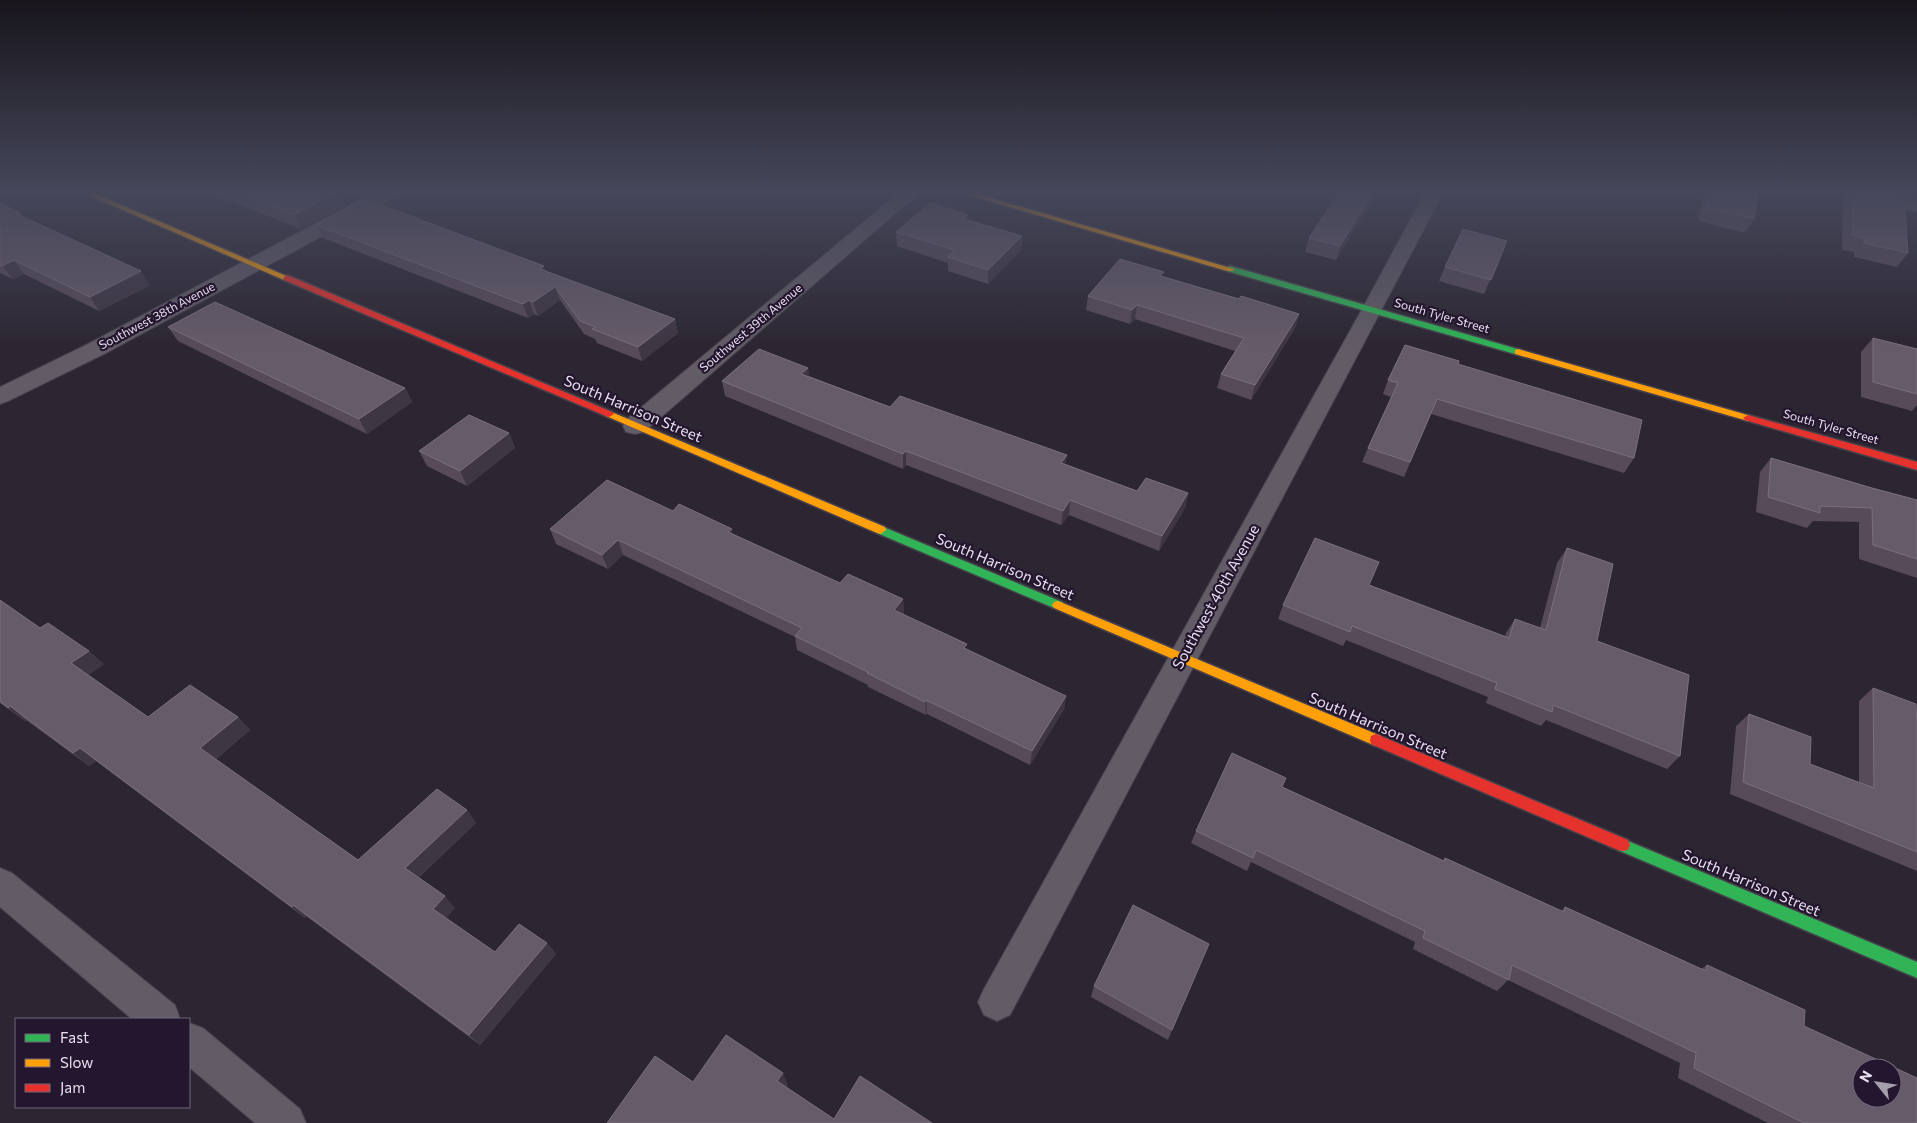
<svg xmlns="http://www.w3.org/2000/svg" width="1917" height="1123" font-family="Commissioner,sans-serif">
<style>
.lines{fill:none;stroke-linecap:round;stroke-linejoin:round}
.street-casing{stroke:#47414d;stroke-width:2}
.fast-casing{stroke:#47414d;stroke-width:3}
.slow-casing{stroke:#47414d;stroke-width:3}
.jam-casing{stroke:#47414d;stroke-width:3}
.street{fill:#625c66;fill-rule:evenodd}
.fast{fill:#30b455;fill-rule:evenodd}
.slow{fill:#ff9f0a;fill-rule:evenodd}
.jam{fill:#e5322d;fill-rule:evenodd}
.wall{fill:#574b59}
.shaded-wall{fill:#3f3643}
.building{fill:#665b69;stroke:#7a707e;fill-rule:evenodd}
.labels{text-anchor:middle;stroke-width:4.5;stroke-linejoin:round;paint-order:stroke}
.far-street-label{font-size:12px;fill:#e7dfef;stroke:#23162e}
.street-label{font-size:15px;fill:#e7dfef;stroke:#23162e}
</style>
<rect width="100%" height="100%" fill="#2c2632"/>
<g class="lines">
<g class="street-casing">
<g id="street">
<polygon points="377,191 400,191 398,195 104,354 8,401 0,404 0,387 88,344"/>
<polygon points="901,191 921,191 644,432 635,434 626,432 623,426 626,420"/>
<polygon points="1426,191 1444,191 1010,1015 997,1021 984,1015 978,1002 984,989 1361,311"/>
<polygon points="1840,191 1874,191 1917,200 1917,212 1842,195"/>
<polygon points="0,868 12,873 175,1005 180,1019 132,1019 0,907"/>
<polygon points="189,1023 203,1028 300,1109 306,1123 255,1123 189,1067"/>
</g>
</g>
<g class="fast-casing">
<g id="fast">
<polygon points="1230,266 1521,350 1523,352 1521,354 1515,354 1227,271 1227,267"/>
<polygon points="881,526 1062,602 1064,605 1062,608 1054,608 877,533 876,530"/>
<polygon points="1623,839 1917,962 1917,978 1618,850 1616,845 1618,840"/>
</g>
</g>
<g class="slow-casing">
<g id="slow">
<polygon points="79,191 89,191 291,278 290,280 284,280"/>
<polygon points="955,191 967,191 1234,269 1233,271 1227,271"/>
<polygon points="1518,349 1751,416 1753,418 1748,421 1515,354 1515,350"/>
<polygon points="609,411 885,527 886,530 881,534 877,533 606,416 604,414"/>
<polygon points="1058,601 1381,736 1382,740 1381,744 1376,746 1371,744 1054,608 1052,605 1054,602"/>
</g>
</g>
<g class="jam-casing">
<g id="jam">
<polygon points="287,275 612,412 614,414 609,417 606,416 284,280 283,278"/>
<polygon points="1748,415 1917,462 1917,470 1745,420 1743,418"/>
<polygon points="1376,734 1628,840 1630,845 1628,850 1623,851 1618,850 1371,744 1370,740 1371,736"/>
</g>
</g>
<use href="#street" class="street"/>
<use href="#fast" class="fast"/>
<use href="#slow" class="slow"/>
<use href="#jam" class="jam"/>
</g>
<g class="wall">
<polygon points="212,191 339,191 346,205 301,229 215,195"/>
<polygon points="1340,191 1378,191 1336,260 1305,252 1309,238"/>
<polygon points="1704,191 1758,191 1754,219 1745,233 1698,221"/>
<polygon points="1848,191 1895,191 1894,193 1908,253 1897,267 1854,257 1854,252 1842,250 1843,197"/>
<polygon points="0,203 20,213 23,217 150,285 99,311 24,274 13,279 0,273"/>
<polygon points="968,220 1022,236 1021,250 988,284 948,271 948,263 897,246 896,232"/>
<polygon points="316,225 545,271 675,319 678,333 642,361 597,343 595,339 584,334 560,300 538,316 534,314 528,318 323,238"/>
<polygon points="1507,241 1484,294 1439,281 1445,267"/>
<polygon points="1163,276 1239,299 1299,314 1295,328 1251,400 1217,388 1221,374 1235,351 1135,319 1130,324 1086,310 1088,296"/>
<polygon points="168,327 405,388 412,402 367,434 178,341"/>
<polygon points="1873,338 1917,349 1917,405 1912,411 1861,397 1861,352"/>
<polygon points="1458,364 1634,458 1624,473 1431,414 1404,477 1362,462 1368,448 1391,397 1383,394 1388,380"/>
<polygon points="808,368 809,376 890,407 1066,464 1137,491 1188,493 1185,508 1159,551 1069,515 1061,525 906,465 903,469 725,396 722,381"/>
<polygon points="509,433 515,448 467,486 427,466 419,451"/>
<polygon points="1771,458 1872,488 1917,500 1917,578 1859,559 1859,522 1813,521 1807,528 1756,512 1760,472"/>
<polygon points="673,511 733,534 840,583 903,599 904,613 903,614 967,650 1066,696 1064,709 1030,765 927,714 926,715 868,687 868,685 797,650 795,637 623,555 608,569 556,544 550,529"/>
<polygon points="1567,548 1597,641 1680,756 1667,769 1546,720 1541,726 1486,703 1488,697 1346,640 1343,646 1278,619 1283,605 1369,585 1505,637 1506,633 1515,619 1540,628 1557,563"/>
<polygon points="0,600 40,628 104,664 88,675 148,717 238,717 250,730 216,759 358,860 467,810 476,823 418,878 455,908 446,918 495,952 547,943 556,954 480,1045 306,916 305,918 96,761 89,766 26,720 25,721 0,703"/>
<polygon points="1873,688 1917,726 1917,871 1730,794 1736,726 1749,714 1810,764 1859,783 1859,701"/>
<polygon points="1282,787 1443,861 1445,858 1561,911 1565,907 1701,969 1707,965 1804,1026 1917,1123 1768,1123 1678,1078 1680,1063 1508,980 1497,991 1413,949 1415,942 1251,862 1247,871 1191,843 1196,831"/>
<polygon points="1094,986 1172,1030 1168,1040 1091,997"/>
</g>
<g class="shaded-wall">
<polygon points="340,191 346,205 301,229 294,215"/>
<polygon points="1374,191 1378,191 1336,260 1340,246"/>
<polygon points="1022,236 1021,250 988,284 988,270"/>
<polygon points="14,260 24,274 13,279 2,266"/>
<polygon points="544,266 548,279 540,269"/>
<polygon points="141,271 150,285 99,311 90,297"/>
<polygon points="555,287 560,300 538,316 533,302"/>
<polygon points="529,300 534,314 528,318 523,304"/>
<polygon points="1137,305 1135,319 1130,324 1132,310"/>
<polygon points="1299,314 1295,328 1251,400 1255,385"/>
<polygon points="675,319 678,333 642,361 638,347"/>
<polygon points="808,368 810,382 801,374"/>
<polygon points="405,388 412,402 367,434 359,419"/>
<polygon points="509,433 515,448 467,486 460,471"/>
<polygon points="906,451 906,465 903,469 903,454"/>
<polygon points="1067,455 1065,470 1061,463"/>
<polygon points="1188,493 1185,508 1159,551 1162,536"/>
<polygon points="1070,500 1069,515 1061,525 1063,511"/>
<polygon points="732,529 735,543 728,532"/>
<polygon points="618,540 623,555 608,569 602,555"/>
<polygon points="903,599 904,613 895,625 894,610"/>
<polygon points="89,651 104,664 86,677 71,663"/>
<polygon points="1066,696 1064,709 1030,765 1032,751"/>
<polygon points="926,700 927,714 926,715 925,702"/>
<polygon points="10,706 26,720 25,721 8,708"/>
<polygon points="238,717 250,730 213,761 200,748"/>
<polygon points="80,748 96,761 89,766 73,753"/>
<polygon points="467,810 476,823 415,880 405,868"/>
<polygon points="445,896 455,908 444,921 433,909"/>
<polygon points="293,905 306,916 305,918 292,907"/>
<polygon points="547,943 556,954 480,1045 469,1035"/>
<polygon points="783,1073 788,1085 783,1094 777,1081"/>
</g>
<g class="building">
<polygon points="232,191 340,191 294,215"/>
<polygon points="1340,191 1374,191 1340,246 1309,238"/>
<polygon points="1709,191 1758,191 1754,219 1706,208"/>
<polygon points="1853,191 1886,191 1904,195 1908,253 1864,243 1864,238 1852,235"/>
<polygon points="362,200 376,205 379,204 544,266 540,269 675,319 638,347 592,329 596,327 580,321 555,287 533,302 529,300 523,304 316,225"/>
<polygon points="0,203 20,213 17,214 141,271 90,297 14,260 2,266 0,265"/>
<polygon points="930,203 968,215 964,219 1022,236 988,270 948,257 955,250 896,232"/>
<polygon points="1463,229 1507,241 1491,280 1445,267"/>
<polygon points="1120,259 1164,272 1160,276 1239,299 1241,296 1299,314 1255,385 1221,374 1244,338 1137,305 1132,310 1088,296"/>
<polygon points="215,302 405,388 359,419 168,327"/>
<polygon points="1873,338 1917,349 1917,394 1873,382"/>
<polygon points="1405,345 1459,361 1458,364 1642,420 1634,458 1437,399 1410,462 1368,448 1398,383 1388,380"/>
<polygon points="759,349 808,368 801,374 890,407 900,396 1067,455 1061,463 1137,491 1146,478 1188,493 1162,536 1070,500 1063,511 906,451 903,454 722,381"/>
<polygon points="469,415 509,433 460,471 419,451"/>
<polygon points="1771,458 1872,488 1917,500 1917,559 1873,545 1872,508 1820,506 1820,513 1768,497"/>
<polygon points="607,480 673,511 679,504 732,529 728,532 840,583 848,574 903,599 894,610 967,644 964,648 1066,696 1032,751 926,700 925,702 867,673 868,672 795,636 802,628 618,540 602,555 550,529"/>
<polygon points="1315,538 1379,562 1369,585 1509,638 1515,619 1546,630 1567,548 1613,564 1597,641 1689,675 1680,756 1553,705 1552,712 1495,689 1497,683 1352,626 1350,632 1283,605"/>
<polygon points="0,600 40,628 48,623 89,651 71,663 148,717 190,685 238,717 200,748 358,860 437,789 467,810 405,868 445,896 433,909 495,952 519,924 547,943 469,1035 293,905 292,907 80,748 73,753 10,706 8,708 0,701"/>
<polygon points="1873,688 1916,704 1917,726 1917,852 1743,782 1749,714 1811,737 1810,764 1874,788"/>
<path d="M1232 753 1286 778 1282 787 1444 861 1445 858 1564 912 1565 907 1706 971 1707 965 1805 1010 1804 1026 1917 1078V1123H1804L1694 1068 1696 1053 1512 965 1509 980 1423 938 1425 931 1256 850 1253 858 1196 831ZM1862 1068H1892V1098H1862Z"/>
<polygon points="1133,905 1209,944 1172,1030 1094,986"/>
<polygon points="726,1035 783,1073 777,1081 834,1119 860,1076 932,1123 607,1123 655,1056 693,1082"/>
</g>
<linearGradient id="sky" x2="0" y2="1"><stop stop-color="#18151c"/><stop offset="0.55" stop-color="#45475a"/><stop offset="1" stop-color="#45475a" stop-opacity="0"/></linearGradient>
<rect width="1917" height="348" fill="url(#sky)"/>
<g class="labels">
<g class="far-street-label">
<text transform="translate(157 316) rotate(-28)" y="4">Southwest 38th Avenue</text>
<text transform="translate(1442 316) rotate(16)" y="4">South Tyler Street</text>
<text transform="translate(751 328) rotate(-40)" y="4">Southwest 39th Avenue</text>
<text transform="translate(1831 427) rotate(16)" y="4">South Tyler Street</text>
</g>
<g class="street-label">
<text transform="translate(633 409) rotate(23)" y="5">South Harrison Street</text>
<text transform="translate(1005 567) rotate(23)" y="5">South Harrison Street</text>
<text transform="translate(1216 597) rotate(-61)" y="5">Southwest 40th Avenue</text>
<text transform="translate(1378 726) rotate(23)" y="5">South Harrison Street</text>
<text transform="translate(1751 883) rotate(23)" y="5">South Harrison Street</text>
</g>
</g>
<rect x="15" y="1018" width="175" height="90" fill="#23162e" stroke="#71667b"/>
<rect x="25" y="1034" width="25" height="8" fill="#30b455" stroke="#71667b"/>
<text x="60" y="1043" font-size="15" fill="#e7dfef">Fast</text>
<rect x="25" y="1059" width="25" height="8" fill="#ff9f0a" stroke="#71667b"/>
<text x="60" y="1068" font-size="15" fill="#e7dfef">Slow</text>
<rect x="25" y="1084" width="25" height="8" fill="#e5322d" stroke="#71667b"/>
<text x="60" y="1093" font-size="15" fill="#e7dfef">Jam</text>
<g transform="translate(1877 1083) rotate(300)"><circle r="24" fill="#23162e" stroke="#71667b"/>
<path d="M0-4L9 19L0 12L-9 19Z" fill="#a69ead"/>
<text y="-8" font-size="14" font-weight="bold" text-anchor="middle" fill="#e7dfef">N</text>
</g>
</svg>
